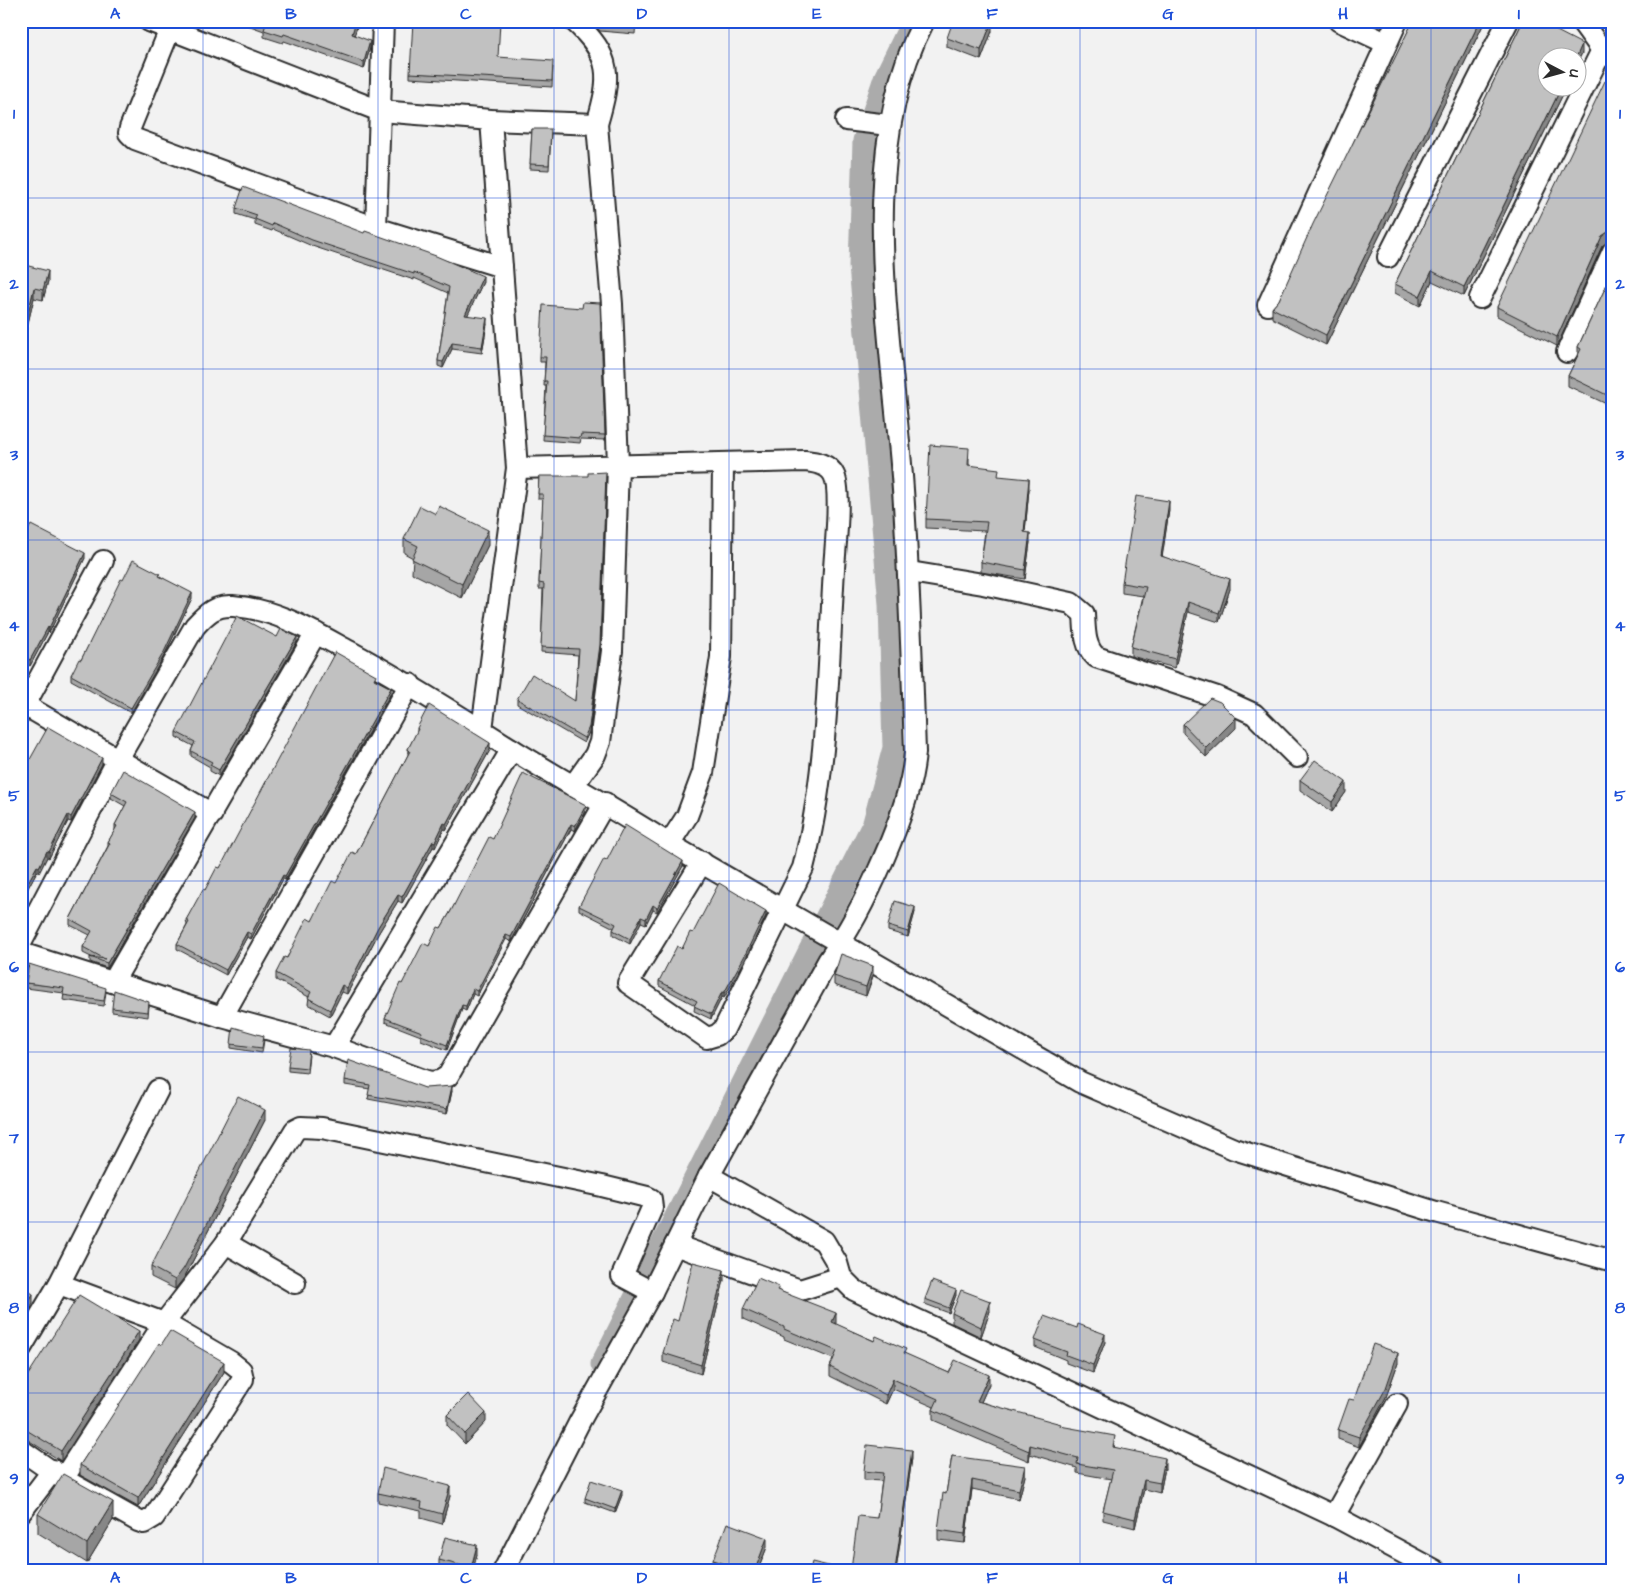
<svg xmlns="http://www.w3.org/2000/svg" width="1634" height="1591" font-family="'Architects Daughter',sans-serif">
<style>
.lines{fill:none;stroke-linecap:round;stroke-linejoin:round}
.canal{stroke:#ababab;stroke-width:25}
.minor-casing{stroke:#2b2b2b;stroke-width:24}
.minor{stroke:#fff;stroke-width:20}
.wall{fill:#a6a6a6;stroke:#2b2b2b}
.shaded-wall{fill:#878787;stroke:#2b2b2b}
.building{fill:#c1c1c1;stroke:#2b2b2b}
.grid{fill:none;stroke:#1d4ed8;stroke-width:1;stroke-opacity:0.55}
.neatline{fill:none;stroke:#1d4ed8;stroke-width:2}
.grid-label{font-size:16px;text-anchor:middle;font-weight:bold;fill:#1d4ed8}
</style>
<rect width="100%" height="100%" fill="#f2f2f2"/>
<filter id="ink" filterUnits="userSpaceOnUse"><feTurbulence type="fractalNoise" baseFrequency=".02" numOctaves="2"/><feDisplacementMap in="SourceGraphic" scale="10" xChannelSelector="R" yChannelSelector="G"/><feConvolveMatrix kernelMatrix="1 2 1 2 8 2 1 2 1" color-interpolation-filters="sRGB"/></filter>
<g filter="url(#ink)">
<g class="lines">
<polyline class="canal" points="603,1364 875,823 895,748 891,604 861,266 865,141 886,78 914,21"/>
<g class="minor-casing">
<g id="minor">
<polyline points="149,21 380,111 491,120 597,124 612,304 618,465 612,651 600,742 595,755 573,786"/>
<path d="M574 21C613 57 611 76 597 124"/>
<polyline points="1339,21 1386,43"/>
<polyline points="1581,21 1602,50 1611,57"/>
<polyline points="170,29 130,128 129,133 135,139 376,228 502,267"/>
<polyline points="846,120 889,125"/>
<polyline points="376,228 383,21"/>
<polyline points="1388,257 1508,21"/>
<polyline points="1480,298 1602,50"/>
<polyline points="1268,305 1397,21"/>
<polyline points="1567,352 1613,251"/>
<path d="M517 468 805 461C815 462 829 464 834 475 842 491 835 549 834 569 828 669 828 771 803 868L724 1029 717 1035 707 1038 628 983 702 862"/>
<path d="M910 572 983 584 1071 603 1084 614C1085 629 1084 646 1096 657L1217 697 1254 714 1297 757"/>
<polyline points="21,703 212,814"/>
<polyline points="21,712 103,561"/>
<polyline points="482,729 517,468 491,120"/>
<polyline points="669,844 687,816 703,773 721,657 723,464"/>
<path d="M21 943 118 759 195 626C207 613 215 605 233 606 276 609 312 631 349 651 405 681 459 716 513 750 565 782 618 811 669 844L1080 1082 1234 1149 1436 1212 1613 1261"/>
<polyline points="21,953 222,1017 334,1047 429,1082 440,1081 448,1076 605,803"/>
<polyline points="113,982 316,633"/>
<polyline points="222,1017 410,684"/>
<polyline points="334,1047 512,749"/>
<polyline points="709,1176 824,1241 837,1263 841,1277 854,1290 1334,1516 1435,1570"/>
<polyline points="226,1243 295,1283"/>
<polyline points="675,1245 800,1290 841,1277"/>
<polyline points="21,1348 59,1284 158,1090"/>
<polyline points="21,1450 63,1479 138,1521 144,1523 154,1517 243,1379 241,1370 231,1362 164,1323 59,1284"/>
<polyline points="63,1479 164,1323 226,1243 295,1130 301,1127 322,1128 602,1186 647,1197 651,1199 652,1208 622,1276 652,1292"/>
<polyline points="21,1512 53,1470"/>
<polyline points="1334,1516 1397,1404"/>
<path d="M504 1570 580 1421 652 1292 709 1176 828 961C862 913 911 811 915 752 912 660 909 568 902 476 891 334 855 152 924 21"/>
</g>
</g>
<use href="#minor" class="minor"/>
</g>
<g class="wall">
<polygon points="242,21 359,21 354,35 370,48 364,69 284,41 283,43 264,37 264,31 242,23"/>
<polygon points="591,21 636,21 635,34 600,31"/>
<polygon points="1413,21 1485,21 1326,345 1272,318 1272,308 1279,300"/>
<polygon points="1523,21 1559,21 1555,30 1582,53 1576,65 1576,58 1546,88 1566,88 1464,296 1432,281 1420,306 1395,293 1395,284"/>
<polygon points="992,31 981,60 947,47 947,38"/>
<polygon points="498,58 553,67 552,87 410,78 410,73"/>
<polygon points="1613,85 1613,240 1611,239 1602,246 1557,346 1497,316 1497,307"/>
<polygon points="532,129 551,134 549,170 530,169"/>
<polygon points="236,208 483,282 467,316 487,324 482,353 452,349 443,368 438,366 438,361 448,293 414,278 414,280 312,246 273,229 272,231 255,225 255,220 236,214"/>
<polygon points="21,264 48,281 43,300 34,298 21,352"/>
<polygon points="1613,271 1613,407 1568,386 1568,376 1578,355 1578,347"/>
<polygon points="600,303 605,440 581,439 580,443 543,440 546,386 544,386 545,362 540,362 540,357 582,308"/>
<polygon points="969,458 969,465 1029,489 1025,532 1030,542 1025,579 981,572 981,562 985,531 926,528 926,519"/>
<polygon points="539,476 600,650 589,732 584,743 517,704 517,699 575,701 578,655 541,652 543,589 539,589 539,583 543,499 538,499"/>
<polygon points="1169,510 1162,556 1230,589 1219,622 1188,612 1175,668 1131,656 1131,647 1143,596 1122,593 1122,583"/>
<polygon points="404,539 488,545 462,598 412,573 413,558 404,553"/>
<polygon points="21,542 85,558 49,633 48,632 30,666 21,661"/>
<polygon points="160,576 192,598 164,656 131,713 71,680 71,675 81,660 123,580"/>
<polygon points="277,637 297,642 219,776 210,771 210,767 191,756 191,751 193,746 176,737 176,732"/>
<polygon points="376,680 391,693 285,880 283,879 251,939 247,937 226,975 177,949 177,944 187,925 186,920 205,890 220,868"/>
<polygon points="1183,724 1236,728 1206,757 1183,733"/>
<polygon points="417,728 490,750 446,830 444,829 435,848 433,847 402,903 398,901 378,934 347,994 342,992 330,1016 308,1004 309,997 276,980 276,973 312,921 356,854 408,755 408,749 417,732"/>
<polygon points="102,764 71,822 68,821 49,858 47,857 39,873 37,871 21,901 21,771 23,772"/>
<polygon points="1300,780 1346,792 1332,812 1300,790"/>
<polygon points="111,793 195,818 107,968 90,962 90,957 91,957 83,953 83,947 90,935 70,925 70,919 108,846 108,842 115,830 115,825 125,806 111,798"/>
<polygon points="586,809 575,831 571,829 511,942 506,939 477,996 473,994 466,1011 462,1009 447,1050 421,1040 421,1036 385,1022 385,1018 402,984 441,928 493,839"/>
<polygon points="607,860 683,866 657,912 653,910 646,924 641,922 630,944 613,935 613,930 614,928 579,910 579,906"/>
<polygon points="915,912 908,937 888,931 888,926"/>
<polygon points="766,916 744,962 724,998 722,997 711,1019 694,1011 695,1005 659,986 659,981 693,933"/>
<polygon points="834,976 873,976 866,996 834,985"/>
<polygon points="26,983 106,992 104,1006 63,1000 64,993 26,988"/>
<polygon points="149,1006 148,1017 112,1012 112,1008"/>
<polygon points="264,1040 262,1053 231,1048 231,1044"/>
<polygon points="309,1055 307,1073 288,1071 288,1066"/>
<polygon points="345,1080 452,1091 447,1114 368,1099 370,1089 345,1085"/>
<polygon points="265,1120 184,1278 175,1289 151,1277 151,1267"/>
<polygon points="724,1280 701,1374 663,1362 663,1353 678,1321"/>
<polygon points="779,1290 836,1323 835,1324 949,1373 989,1384 981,1402 1061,1427 1115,1446 1114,1447 1165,1468 1160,1493 1144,1489 1135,1528 1103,1520 1103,1511 1111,1479 1077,1473 1077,1468 1030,1454 1029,1461 933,1420 933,1410 934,1407 893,1389 886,1404 830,1376 830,1367 833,1359 784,1339 784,1337 743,1319 743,1309"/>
<polygon points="956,1295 949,1313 925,1304 925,1299"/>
<polygon points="990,1311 981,1337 952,1323 952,1313"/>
<polygon points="1077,1328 1105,1342 1093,1373 1066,1363 1066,1360 1035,1347 1035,1340"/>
<polygon points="139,1340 61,1461 28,1440 21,1440 21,1386"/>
<polygon points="161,1345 224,1372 138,1507 80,1475 80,1465"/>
<polygon points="1398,1363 1386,1397 1359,1447 1338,1439 1338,1430 1354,1400"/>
<polygon points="447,1415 486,1422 465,1444 447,1425"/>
<polygon points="952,1456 1025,1476 1019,1499 972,1489 965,1543 938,1540 938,1530 946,1494"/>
<polygon points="912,1458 896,1570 851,1570 877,1518 882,1481 864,1480 864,1471"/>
<polygon points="378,1493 450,1496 442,1524 421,1518 421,1511 378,1502"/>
<polygon points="622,1495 615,1513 585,1502 585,1498"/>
<polygon points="38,1514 113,1520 87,1563 38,1533"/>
<polygon points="767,1547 758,1570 715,1570 713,1569 713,1560"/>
<polygon points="477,1554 473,1570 439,1570 439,1560"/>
</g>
<g class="shaded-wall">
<polygon points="356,21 359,21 352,42 352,34"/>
<polygon points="992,21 992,31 981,60 981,50"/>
<polygon points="1480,21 1485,21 1326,345 1326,335"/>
<polygon points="1554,21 1559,21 1551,38 1551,28"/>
<polygon points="370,41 370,48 364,69 364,62"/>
<polygon points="1582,44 1582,53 1576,65 1576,58"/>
<polygon points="1561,88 1566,88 1464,296 1464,287"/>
<polygon points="1611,230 1611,239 1602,246 1557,346 1557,337 1602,236"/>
<polygon points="48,271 48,281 43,300 43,290"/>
<polygon points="1432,271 1432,281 1420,306 1420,296"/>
<polygon points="483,276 483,282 465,321 465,315"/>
<polygon points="34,288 34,298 21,352 21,342"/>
<polygon points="487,318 487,324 482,353 482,347"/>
<polygon points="452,343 452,349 443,368 443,362"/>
<polygon points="606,472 600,650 589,732 584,743"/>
<polygon points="1029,479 1029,489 1024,542 1024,532"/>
<polygon points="1169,501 1169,510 1161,565 1161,556"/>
<polygon points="488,530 488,545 462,598 462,584"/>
<polygon points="1030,533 1030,542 1025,579 1025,570"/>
<polygon points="85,553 85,558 49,633 49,628"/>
<polygon points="1230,579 1230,589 1219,622 1219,613"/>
<polygon points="192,593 192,598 164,656 131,713 131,708"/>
<polygon points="1188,602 1188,612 1175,668 1175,659"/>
<polygon points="48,627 48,632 30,666 30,660"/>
<polygon points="297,637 297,642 219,776 219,770"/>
<polygon points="391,688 391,693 285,880 285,876"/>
<polygon points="1236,718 1236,728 1206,757 1206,748"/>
<polygon points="490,743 490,750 446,830 446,824"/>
<polygon points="102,758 102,764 71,822 71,817"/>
<polygon points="1346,782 1346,792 1332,812 1332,802"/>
<polygon points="586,805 586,809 575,831 575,826"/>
<polygon points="195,812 195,818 107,968 107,963"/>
<polygon points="68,815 68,821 49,858 49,852"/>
<polygon points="444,823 444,829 435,848 435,842"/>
<polygon points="571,824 571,829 511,942 511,937"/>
<polygon points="433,841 433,847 402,903 402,897"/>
<polygon points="47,851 47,857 39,873 39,867"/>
<polygon points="683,861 683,866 657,912 657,908"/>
<polygon points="37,866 37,871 21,901 21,895"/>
<polygon points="283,875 283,879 251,939 251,934"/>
<polygon points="398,895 398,901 378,934 347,994 347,988 378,927"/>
<polygon points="653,905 653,910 646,924 646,919"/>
<polygon points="915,907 915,912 908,937 908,932"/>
<polygon points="766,911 766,916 744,962 724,998 724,993"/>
<polygon points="641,917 641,922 630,944 630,939"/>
<polygon points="247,932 247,937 226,975 226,970"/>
<polygon points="506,935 506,939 477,996 477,991"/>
<polygon points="873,966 873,976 866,996 866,987"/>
<polygon points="342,985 342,992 330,1016 330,1010"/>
<polygon points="473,989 473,994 466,1011 466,1006"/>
<polygon points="722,992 722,997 711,1019 711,1014"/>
<polygon points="462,1005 462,1009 447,1050 447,1045"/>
<polygon points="452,1086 452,1091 447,1114 447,1109"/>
<polygon points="265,1110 265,1120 184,1278 175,1289 175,1280"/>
<polygon points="724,1270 724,1280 701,1374 701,1365"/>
<polygon points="956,1290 956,1295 949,1313 949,1308"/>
<polygon points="33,1294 33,1303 21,1323 21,1313"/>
<polygon points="990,1301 990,1311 981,1337 981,1327"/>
<polygon points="836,1313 836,1323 832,1332 832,1322"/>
<polygon points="139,1331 139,1340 61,1461 61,1451"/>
<polygon points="1105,1334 1105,1342 1093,1373 1093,1365"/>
<polygon points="1398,1353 1398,1363 1386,1397 1359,1447 1359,1437"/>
<polygon points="224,1362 224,1372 138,1507 138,1498"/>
<polygon points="989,1375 989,1384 977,1411 977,1401"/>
<polygon points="893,1379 893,1389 886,1404 886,1395"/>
<polygon points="486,1413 486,1422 465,1444 465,1434"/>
<polygon points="1030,1445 1030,1454 1029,1461 1029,1451"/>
<polygon points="912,1450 912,1458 896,1570 895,1570"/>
<polygon points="1165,1458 1165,1468 1160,1493 1160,1483"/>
<polygon points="1025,1466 1025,1476 1019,1499 1019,1490"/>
<polygon points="972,1480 972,1489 965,1543 965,1534"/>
<polygon points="1144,1480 1144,1489 1135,1528 1135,1519"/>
<polygon points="450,1486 450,1496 442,1524 442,1514"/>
<polygon points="622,1490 622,1495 615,1513 615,1509"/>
<polygon points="113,1502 113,1520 87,1563 87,1544"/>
<polygon points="767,1538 767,1547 758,1570 755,1570"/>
<polygon points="477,1545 477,1554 473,1570 471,1570"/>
</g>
<g class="building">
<polygon points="258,21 356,21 352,34 370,41 364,62 284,34 283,36 264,30 266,24"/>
<polygon points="413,21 500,22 498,57 553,61 552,81 410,73"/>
<polygon points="599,21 635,21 635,25"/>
<polygon points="953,21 992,21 981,50 947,38"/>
<polygon points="1413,21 1480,21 1326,335 1272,308 1279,300 1313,224"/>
<polygon points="1523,21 1554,21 1551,28 1582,44 1576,58 1546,58 1546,88 1561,88 1464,287 1432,271 1420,296 1395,284"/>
<polygon points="1605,81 1613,85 1613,230 1611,230 1602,236 1557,337 1497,307"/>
<polygon points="532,129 551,129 549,165 530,164"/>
<polygon points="243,187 364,233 365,231 436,256 483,276 465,315 487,318 482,347 452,343 443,362 438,361 449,287 414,272 414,274 312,240 273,223 272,226 255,219 257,215 236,208"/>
<polygon points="21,264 48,271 43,290 34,288 21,342"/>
<polygon points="1613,271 1613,398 1568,376 1581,349 1578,347"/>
<polygon points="583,302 600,303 605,435 581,434 580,438 543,435 547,381 544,381 546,357 540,357 543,305 582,308"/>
<polygon points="930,445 969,448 968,465 999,469 998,476 1029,479 1024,532 1030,533 1025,570 981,562 987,522 926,519"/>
<polygon points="606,472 600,645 589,727 584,738 517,699 532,674 575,701 579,649 541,647 544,584 539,583 543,494 538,494 539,476 588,476 588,473"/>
<polygon points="1136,496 1169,501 1161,556 1230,579 1219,613 1188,602 1175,659 1131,647 1146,587 1122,583"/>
<polygon points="420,506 436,514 439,506 488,530 462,584 412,559 418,546 404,539"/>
<polygon points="31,525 85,553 49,628 48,627 30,660 21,655 21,542"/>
<polygon points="133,560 160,574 159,576 192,593 164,652 131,708 71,675 79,659 81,660 121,579 123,580"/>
<polygon points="237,616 277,637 281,629 297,637 219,770 210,765 212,762 191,751 195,742 176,732"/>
<polygon points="335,652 376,675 374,679 391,688 285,876 283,875 251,934 247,932 226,970 177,944 189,922 186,920 203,889 205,890 217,867 220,868 229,851"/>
<polygon points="1210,698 1220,702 1236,718 1206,748 1183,724"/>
<polygon points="429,705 490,743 446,824 444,823 435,842 433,841 402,897 398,895 378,927 347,988 342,985 330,1010 308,998 311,992 276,973 284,957 287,958 307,918 312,921 332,881 336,883 352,852 356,854 410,751 408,749 418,729 417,728"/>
<polygon points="48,727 102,758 71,817 68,815 49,852 47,851 39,867 37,866 21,895 21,771 23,772"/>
<polygon points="1315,760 1346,782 1332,802 1300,780"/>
<polygon points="123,770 195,812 107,963 90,957 105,959 83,947 92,931 70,919 110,843 108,842 117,826 115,825 127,802 111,793"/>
<polygon points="523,773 586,805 575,826 571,824 511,937 506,935 477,991 473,989 466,1006 462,1005 447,1045 421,1035 422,1032 385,1018 400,983 402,984 423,943 429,946 438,927 441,928 451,911 489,837 493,839"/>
<polygon points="625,825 683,861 657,908 653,905 646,919 641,917 630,939 613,930 616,924 579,906 604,859 607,860"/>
<polygon points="719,883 766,911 744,957 724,993 722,992 711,1014 694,1006 697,1001 659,981 677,946 682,949 690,932 693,933"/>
<polygon points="895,901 915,907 908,932 888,926"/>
<polygon points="841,954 873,966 866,987 834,976"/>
<polygon points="29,964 106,988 104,1001 63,995 64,988 26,983"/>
<polygon points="114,990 149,1002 148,1012 112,1008"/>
<polygon points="233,1027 264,1036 262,1048 231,1044"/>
<polygon points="291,1048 309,1050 307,1068 288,1066"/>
<polygon points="348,1060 425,1088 452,1086 447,1109 368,1095 370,1085 345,1080"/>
<polygon points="238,1096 265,1110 184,1268 175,1280 151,1267"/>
<polygon points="693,1262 724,1270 701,1365 663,1353 673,1319 678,1321"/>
<polygon points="758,1278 779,1287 777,1290 836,1313 832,1322 874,1341 876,1336 906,1349 904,1353 949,1373 955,1360 989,1375 977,1401 1061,1424 1060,1426 1115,1436 1113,1447 1165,1458 1160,1483 1144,1480 1135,1519 1103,1511 1113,1470 1077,1464 1078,1458 1030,1445 1029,1451 933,1410 938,1399 893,1379 886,1395 830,1367 837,1351 784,1329 784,1327 743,1309"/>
<polygon points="932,1281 956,1290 949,1308 925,1299"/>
<polygon points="21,1286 33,1294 21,1313"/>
<polygon points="961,1290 990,1301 981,1327 952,1313"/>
<polygon points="79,1295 139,1331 61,1451 28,1431 21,1430 21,1386"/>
<polygon points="1044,1316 1077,1328 1078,1324 1105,1334 1093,1365 1066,1355 1067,1352 1035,1340"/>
<polygon points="170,1331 224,1362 138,1498 80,1465 159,1343 161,1345"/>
<polygon points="1373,1344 1398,1353 1386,1388 1359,1437 1338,1430 1349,1399 1354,1400"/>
<polygon points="468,1394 486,1413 465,1434 447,1415"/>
<polygon points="867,1445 912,1450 895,1570 851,1570 858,1516 877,1518 883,1473 864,1471"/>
<polygon points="952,1456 1025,1466 1019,1490 972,1480 965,1534 938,1530 943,1493 946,1494"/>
<polygon points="383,1468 450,1486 442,1514 421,1508 422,1502 378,1493"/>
<polygon points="63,1474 113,1502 87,1544 38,1514"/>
<polygon points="591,1480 622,1490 615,1509 585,1498"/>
<polygon points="727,1523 767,1538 755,1570 741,1570 713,1560"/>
<polygon points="445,1537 477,1545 471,1568 439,1560"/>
<polygon points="812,1562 845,1570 810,1570"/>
</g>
</g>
<path class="grid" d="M203 21V1570M378 21V1570M554 21V1570M729 21V1570M905 21V1570M1080 21V1570M1256 21V1570M1431 21V1570M21 198H1613M21 369H1613M21 540H1613M21 710H1613M21 881H1613M21 1052H1613M21 1222H1613M21 1393H1613"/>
<rect width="1634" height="1591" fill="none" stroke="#fff" stroke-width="55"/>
<g transform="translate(1562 72) rotate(96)"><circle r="24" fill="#ffffff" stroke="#aaaaaa"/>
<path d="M0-4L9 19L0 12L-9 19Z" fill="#2b2b2b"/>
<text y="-8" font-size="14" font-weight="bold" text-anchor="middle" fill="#2b2b2b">U</text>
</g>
<rect x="28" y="28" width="1578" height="1536" class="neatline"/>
<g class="grid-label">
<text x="115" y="19">A</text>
<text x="291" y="19">B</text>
<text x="466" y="19">C</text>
<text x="642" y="19">D</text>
<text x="817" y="19">E</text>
<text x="992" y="19">F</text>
<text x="1168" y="19">G</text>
<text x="1343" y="19">H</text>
<text x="1519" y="19">I</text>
<text x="14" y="119">1</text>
<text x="1620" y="119">1</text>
<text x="14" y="289">2</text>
<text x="1620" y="289">2</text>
<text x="14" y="460">3</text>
<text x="1620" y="460">3</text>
<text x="14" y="631">4</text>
<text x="1620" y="631">4</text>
<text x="14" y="801">5</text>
<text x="1620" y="801">5</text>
<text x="14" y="972">6</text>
<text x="1620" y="972">6</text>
<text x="14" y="1143">7</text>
<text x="1620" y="1143">7</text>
<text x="14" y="1313">8</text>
<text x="1620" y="1313">8</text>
<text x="14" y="1484">9</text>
<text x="1620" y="1484">9</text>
<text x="115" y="1583">A</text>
<text x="291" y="1583">B</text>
<text x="466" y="1583">C</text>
<text x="642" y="1583">D</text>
<text x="817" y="1583">E</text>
<text x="992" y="1583">F</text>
<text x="1168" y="1583">G</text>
<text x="1343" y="1583">H</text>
<text x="1519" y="1583">I</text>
</g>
</svg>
